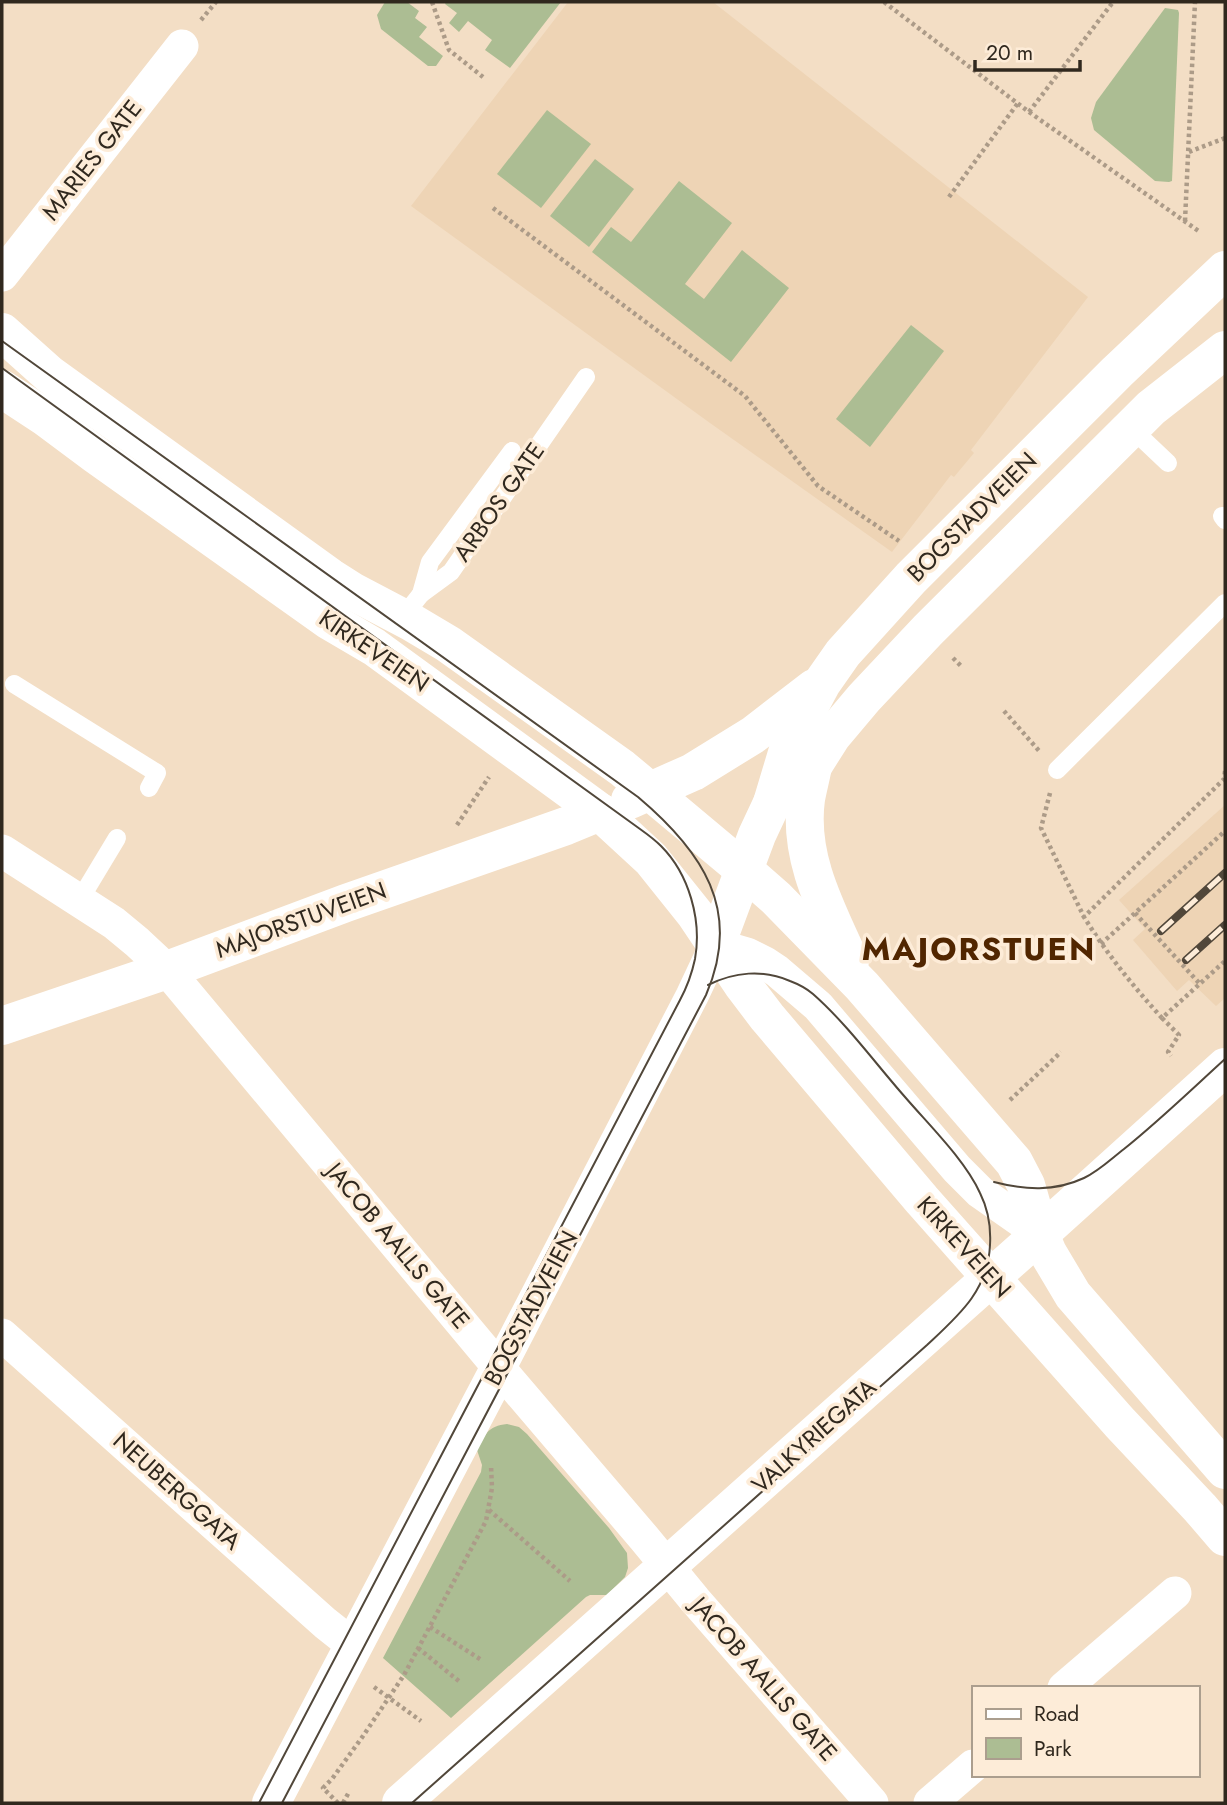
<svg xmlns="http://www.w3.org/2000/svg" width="1227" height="1805" font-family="Jost,sans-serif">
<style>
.built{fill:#eed4b5}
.green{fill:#acbd93}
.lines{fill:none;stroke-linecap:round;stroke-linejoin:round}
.path{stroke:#ac9b88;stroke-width:4.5;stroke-dasharray:3.5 3.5;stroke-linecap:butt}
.lane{stroke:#fff;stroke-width:18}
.street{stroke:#fff;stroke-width:33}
.secondary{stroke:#fff;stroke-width:38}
.primary{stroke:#fff;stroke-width:38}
.tram{stroke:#51473a;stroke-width:2}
.rail-casing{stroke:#51473a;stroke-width:8}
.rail{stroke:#fdecd8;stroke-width:5;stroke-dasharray:16;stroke-linecap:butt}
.labels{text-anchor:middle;stroke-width:7;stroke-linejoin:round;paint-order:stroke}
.street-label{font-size:24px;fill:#30281e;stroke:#fdecd8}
.district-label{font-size:32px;font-weight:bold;letter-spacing:2px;fill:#512600;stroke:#fdecd8}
</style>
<rect width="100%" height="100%" fill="#f3dec5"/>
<g class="built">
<polygon points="568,2 713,2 1088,297 971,450 974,453 954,477 951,475 892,552 710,423 411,206"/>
<polygon points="1225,805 1225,998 1216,1006 1189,980 1177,991 1133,940 1145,929 1119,900"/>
</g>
<g class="green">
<polygon points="385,2 407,2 419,11 415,18 427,27 419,37 443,56 436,66 428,66 381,29 377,15"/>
<polygon points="446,2 561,2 510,68 485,50 492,40 468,21 459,32 449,23 457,13 445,4"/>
<polygon points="1165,8 1178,10 1179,13 1172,181 1169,182 1155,181 1094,130 1091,118 1096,102"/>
<polygon points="547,110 591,144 541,208 497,174"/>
<polygon points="595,159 634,189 589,247 550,216"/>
<polygon points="679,181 732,223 685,284 704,299 742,250 789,288 731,362 592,252 611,227 631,242"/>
<polygon points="911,325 944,351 870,447 836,419"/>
<path d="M507 1424 519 1427 527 1434 609 1528 627 1553 628 1568 625 1577 607 1595H590L586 1597 451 1718 383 1658 481 1472 482 1465 477 1450C485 1434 488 1426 507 1424Z"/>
</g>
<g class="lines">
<g class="path">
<polyline points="432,2 449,50 483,77"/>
<polyline points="884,2 1029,112 1200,232"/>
<polyline points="201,20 216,2"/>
<polyline points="1029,112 1113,2"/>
<polyline points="1189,152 1225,138"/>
<polyline points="949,197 1018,103"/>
<polyline points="493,208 745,396 818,486 899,541"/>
<polyline points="1185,221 1195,2"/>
<polyline points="953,658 962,667"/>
<polyline points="1004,711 1041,753"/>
<path d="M1225 771 1224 779 1084 917C1107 954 1133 986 1162 1018L1225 961"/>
<polyline points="1050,793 1041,828 1084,917"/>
<polyline points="457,825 489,777"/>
<polyline points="1135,913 1200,984"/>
<polyline points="1101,944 1225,831"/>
<polyline points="1162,1018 1179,1035 1168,1052 1171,1056"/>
<polyline points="1010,1100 1061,1052"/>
<polyline points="489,1510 570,1581"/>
<polyline points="430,1627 483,1661"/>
<polyline points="418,1648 460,1682"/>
<polyline points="374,1687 421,1721"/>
<polyline points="338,1803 323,1788 332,1779 363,1736 404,1675 486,1521 492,1488 491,1466"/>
<polyline points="343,1803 349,1792"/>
</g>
<g class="lane">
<polyline points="1131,428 1168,463"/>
<polyline points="1222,516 1225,520"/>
<polyline points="421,594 430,562 512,451"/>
<polyline points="402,618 421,594 451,572 586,377"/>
<polyline points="14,684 157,773 149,788"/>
<polyline points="1057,770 1225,603"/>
<polyline points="79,901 117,838"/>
</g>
<g class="street">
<polyline points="2,275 182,46"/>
<polyline points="2,851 114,923 137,942 167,970 510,1381 644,1538 695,1600 872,1803"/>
<polyline points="2,1335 325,1623 354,1646"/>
<polyline points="500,1367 692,996 716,945 747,954 765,963 777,971 818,1006 957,1169 980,1192 1040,1234"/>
<polyline points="1064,1688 1175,1593"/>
<polyline points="930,1803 973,1766"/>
</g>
<g class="secondary">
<polyline points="2,1026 167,970 346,903 566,826 600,812"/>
<polyline points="1040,1234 1225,1067"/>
<polyline points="271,1803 500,1367"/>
</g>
<g class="primary">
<polyline points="2,332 49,374 330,577 352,591 411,622 448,644 622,768 744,870 776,898 862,986 1014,1162 1026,1185 1040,1234 1048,1253 1073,1295 1225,1470"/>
<polyline points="2,389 45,417 96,455 328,620 374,647 600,812 651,859 695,914 742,984 767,1017 922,1200 1120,1423 1200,1508 1225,1537"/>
<path d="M813 766C811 777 808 788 806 799 798 858 827 910 850 961"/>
<polyline points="630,800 693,772 753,735 814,688"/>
<polyline points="772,803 813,766 832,736 864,698 928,630 1151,408 1225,350"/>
<polyline points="716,945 757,835 772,803 790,743 822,683 843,653 911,578 1117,372 1225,270"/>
<polyline points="401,1803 1040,1234"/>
</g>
<g class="tram">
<path d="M2 341 638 797C702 851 743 910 706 995L282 1803"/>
<path d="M2 368 640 829C647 834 655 840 661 846 689 874 702 920 695 959 692 973 687 987 680 1000L259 1803"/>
<path d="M994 1182C1025 1190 1054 1192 1084 1178 1099 1171 1111 1159 1124 1149 1159 1121 1192 1089 1225 1059"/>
<path d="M412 1803 927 1345C958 1316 988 1291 990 1245 991 1228 988 1209 980 1193 965 1160 929 1125 905 1097 875 1063 847 1024 813 994 806 988 798 984 790 981 763 969 734 972 708 985"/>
</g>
<g class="rail-casing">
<g id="rail">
<polyline points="1161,931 1225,873"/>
<polyline points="1186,960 1225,925"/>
</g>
</g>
<use href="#rail" class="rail"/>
</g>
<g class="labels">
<g class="street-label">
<text transform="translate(92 160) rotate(-52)" y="8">MARIES GATE</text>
<text transform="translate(499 502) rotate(-55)" y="8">ARBOS GATE</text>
<text transform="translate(972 517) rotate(-45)" y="8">BOGSTADVEIEN</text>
<text transform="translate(374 651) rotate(34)" y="8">KIRKEVEIEN</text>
<text transform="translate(301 920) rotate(-20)" y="8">MAJORSTUVEIEN</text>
<text transform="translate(398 1246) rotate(50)" y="8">JACOB AALLS GATE</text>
<text transform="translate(964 1247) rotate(48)" y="8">KIRKEVEIEN</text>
<text transform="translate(531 1308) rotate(-62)" y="8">BOGSTADVEIEN</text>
<text transform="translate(814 1436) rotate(-42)" y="8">VALKYRIEGATA</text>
<text transform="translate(177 1491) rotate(42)" y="8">NEUBERGGATA</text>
<text transform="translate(764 1679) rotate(49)" y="8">JACOB AALLS GATE</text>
</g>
<g class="district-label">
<text x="979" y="960">MAJORSTUEN</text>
</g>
</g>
<rect width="1227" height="1805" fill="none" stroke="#30281e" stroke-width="7"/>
<rect x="972" y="1686" width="228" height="91" fill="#fdecd8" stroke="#ab9e8e" stroke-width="2"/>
<rect x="986" y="1709" width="35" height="10" fill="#ffffff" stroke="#ab9e8e" stroke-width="2"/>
<text x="1034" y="1721" font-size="21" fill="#30281e">Road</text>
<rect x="986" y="1738" width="35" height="21" fill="#acbd93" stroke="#ab9e8e" stroke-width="2"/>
<text x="1034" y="1756" font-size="21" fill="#30281e">Park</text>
<path d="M975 60v10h105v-10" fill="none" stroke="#30281e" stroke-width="3.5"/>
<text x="986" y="60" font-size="21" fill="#30281e" stroke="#fdecd8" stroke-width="5" paint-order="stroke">20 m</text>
</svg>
